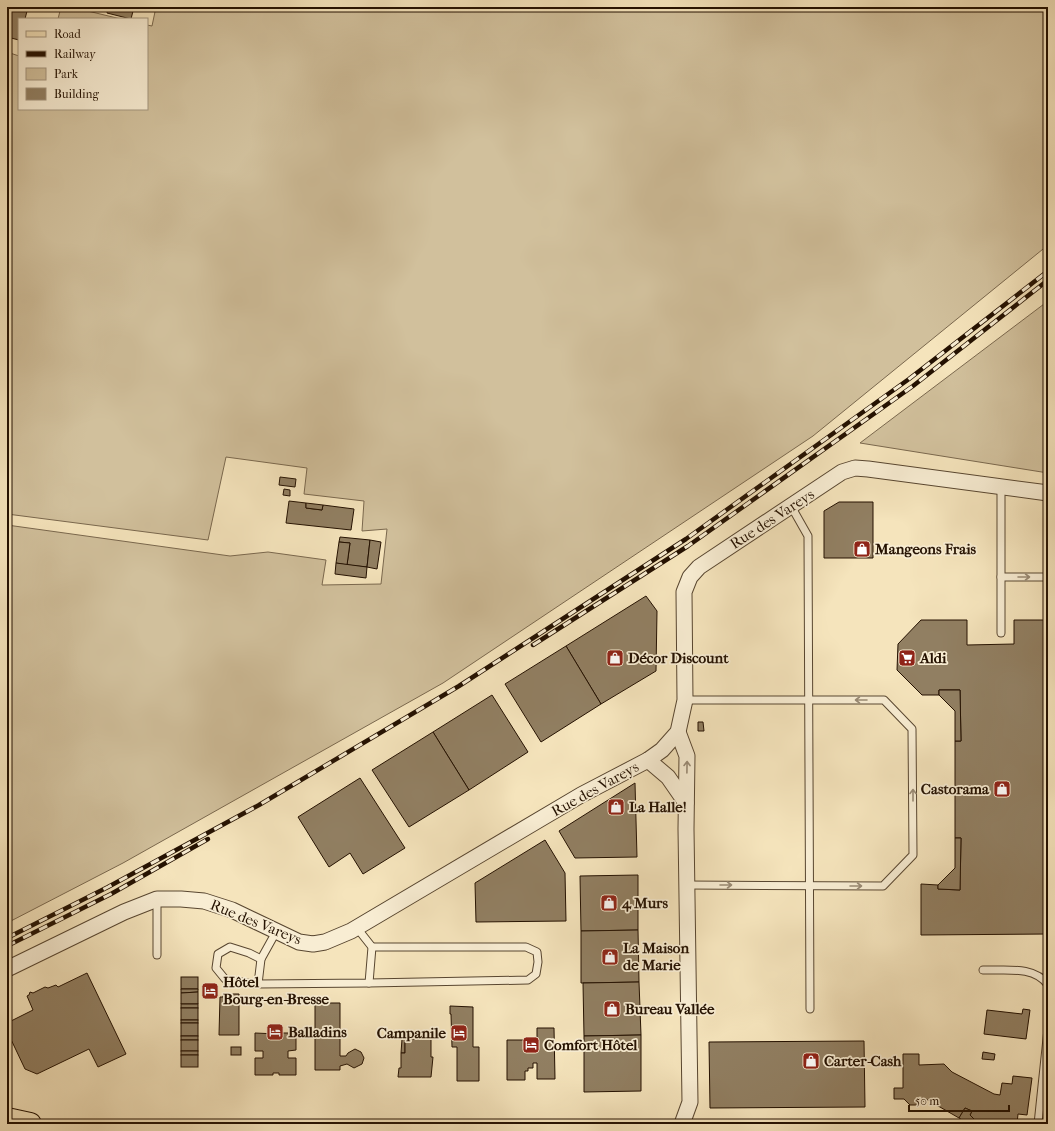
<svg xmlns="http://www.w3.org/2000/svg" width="1055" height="1131" font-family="'IM FELL French Canon',serif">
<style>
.green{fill:#d1c09c;stroke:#7a684e}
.building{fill:#917f62;stroke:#241101}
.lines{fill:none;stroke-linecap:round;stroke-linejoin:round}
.lane-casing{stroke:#584630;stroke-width:9}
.street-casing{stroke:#584630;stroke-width:17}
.primary-casing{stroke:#241101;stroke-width:24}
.lane{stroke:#f8edd3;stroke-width:7}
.street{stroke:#f8edd3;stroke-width:15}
.primary{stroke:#f5e4bc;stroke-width:22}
.rail-casing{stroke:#241101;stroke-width:4.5}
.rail{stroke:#f8edd3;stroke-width:3;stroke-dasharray:9;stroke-linecap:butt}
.oneway{stroke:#998a74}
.labels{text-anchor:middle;stroke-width:3.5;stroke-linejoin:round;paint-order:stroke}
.street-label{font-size:15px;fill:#241101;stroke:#f8edd3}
.poi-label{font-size:15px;font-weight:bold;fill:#241101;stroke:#f8edd3;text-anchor:start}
</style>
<rect width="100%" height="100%" fill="#f5e4bc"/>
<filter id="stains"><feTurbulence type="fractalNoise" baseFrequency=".005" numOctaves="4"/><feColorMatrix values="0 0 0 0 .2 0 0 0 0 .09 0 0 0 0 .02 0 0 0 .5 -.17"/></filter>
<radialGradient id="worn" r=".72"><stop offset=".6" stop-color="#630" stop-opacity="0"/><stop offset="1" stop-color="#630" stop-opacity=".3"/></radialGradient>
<g class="green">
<polygon points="61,7 71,7 121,19 58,19"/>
<polygon points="156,7 1048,7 1048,245 813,436 443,683 123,863 7,923 7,525 230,556 268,552 326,560 322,585 381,584 387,529 362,531 364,501 304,494 307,468 226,457 208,540 7,514 7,52 19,56 19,109 147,109 147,25 152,26"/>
<polygon points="1048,301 1048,473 860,443"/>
</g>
<g class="building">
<polygon points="9,7 28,7 25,19 19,19 19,40 7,37 7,17"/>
<polygon points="108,7 134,7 131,19 107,13"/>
<polygon points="280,477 296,479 295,487 279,485"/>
<polygon points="284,489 290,490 290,496 283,495"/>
<polygon points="289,501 306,503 306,508 322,510 323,505 354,509 351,530 286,523"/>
<polygon points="839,502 873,502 873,558 824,558 824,511"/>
<polygon points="306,503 323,505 322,510 306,508"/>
<polygon points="340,537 370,540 367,567 347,565 350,543 339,542"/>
<polygon points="370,540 381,542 377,569 367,567"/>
<polygon points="339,542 350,543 347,565 336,563"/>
<polygon points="336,563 367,567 366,578 335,574"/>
<polygon points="646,596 657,611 656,671 601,704 566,646"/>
<polygon points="921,620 967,620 967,645 1014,644 1014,620 1048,620 1048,934 921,935 921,884 938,885 938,889 960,890 961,838 955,838 955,741 961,741 960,690 939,690 939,695 922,695 897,670 898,644"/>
<polygon points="566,646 601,704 541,742 505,684"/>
<polygon points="939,690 960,690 961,741 955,741 955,711 939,695"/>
<polygon points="492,695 528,752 469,790 433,732"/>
<polygon points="698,722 703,722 704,731 698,731"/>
<polygon points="433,732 469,790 409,827 372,770"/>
<polygon points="360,778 405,848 363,874 350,853 329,867 298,817"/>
<polygon points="635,783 637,857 575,858 559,831"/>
<polygon points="955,838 961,838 960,890 938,889 938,885 955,868"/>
<polygon points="545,840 565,873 566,921 476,922 475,883"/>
<polygon points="638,875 638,930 581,931 580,876"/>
<polygon points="638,930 639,982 581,983 581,931"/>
<polygon points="87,973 126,1054 98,1067 89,1049 37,1074 25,1069 7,1031 7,1023 33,1010 27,996 29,995 30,992 33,993 45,987 48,988 56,985 58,987"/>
<rect x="181" y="977" width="17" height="12"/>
<polygon points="639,982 641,1035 584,1036 583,983"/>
<polygon points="181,989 198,989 198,992 181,993"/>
<polygon points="198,992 198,1004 181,1004 181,993"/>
<polygon points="223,994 239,994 239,1035 219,1035 220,997 223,997"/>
<polygon points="315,1003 340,1003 340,1056 346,1056 348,1053 355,1049 361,1052 364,1058 362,1064 354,1068 347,1064 340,1066 340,1070 315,1070"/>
<rect x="181" y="1004" width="17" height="4"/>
<polygon points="450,1006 473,1007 473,1047 479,1047 479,1081 457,1081 457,1047 452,1047 451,1014 450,1014"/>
<rect x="181" y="1008" width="17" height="12"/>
<polygon points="1023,1009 1030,1010 1026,1039 984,1034 987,1010 1022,1014"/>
<rect x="181" y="1020" width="17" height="3"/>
<rect x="181" y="1023" width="17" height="13"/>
<rect x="273" y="1028" width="5" height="6"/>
<polygon points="537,1028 554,1028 555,1079 537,1079 537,1063 533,1063 533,1068 528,1068 528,1071 525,1071 525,1080 507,1080 507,1040 529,1040 529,1042 537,1042"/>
<polygon points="255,1033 278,1034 278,1033 296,1033 296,1050 288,1051 288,1058 296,1058 296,1075 279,1075 279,1073 273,1073 273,1075 255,1075 255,1058 263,1058 263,1051 255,1051"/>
<polygon points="641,1035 641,1091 584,1092 584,1036"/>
<rect x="181" y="1036" width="17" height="4"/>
<polygon points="402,1039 405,1039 405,1053 401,1053"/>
<polygon points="405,1039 431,1039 431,1057 433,1057 431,1077 398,1077 399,1068 401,1068 401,1053 405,1053"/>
<rect x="181" y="1040" width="17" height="11"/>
<polygon points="864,1041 865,1107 710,1108 709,1042"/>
<rect x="231" y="1047" width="10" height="8"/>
<rect x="181" y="1051" width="17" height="4"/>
<polygon points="983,1052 995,1054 994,1060 982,1059"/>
<polygon points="903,1054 919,1054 919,1065 944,1064 952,1072 994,1094 1000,1095 1002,1083 1012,1084 1013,1076 1032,1078 1027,1115 1018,1114 1017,1124 975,1124 974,1119 970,1115 972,1111 965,1108 959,1118 926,1099 919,1105 910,1105 904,1099 894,1099 894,1088 903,1088"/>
<rect x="181" y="1055" width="17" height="12"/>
<polygon points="965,1108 972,1111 970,1115 974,1119 975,1124 969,1124 959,1118"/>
</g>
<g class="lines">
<g class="lane-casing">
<g id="lane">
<polyline points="1001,487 1001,633"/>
<polyline points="791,506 808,536 810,1009"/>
<polyline points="1001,577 1048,577"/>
<polyline points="685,700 884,700 912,729 913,855 883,886 687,885"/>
<polyline points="276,932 261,959 258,984 369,983 372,947 357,928"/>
<polyline points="157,955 157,899"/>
<path d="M983 970C1004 971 1034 965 1048 985"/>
<polyline points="369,983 528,980 536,974 538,962 537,952 526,947 372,947"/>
<polyline points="258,984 252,984 225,979 216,968 218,954 230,947 249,953 261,959"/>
<polyline points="1038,1124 1048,1029"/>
</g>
</g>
<g class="street-casing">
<g id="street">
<polyline points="678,732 687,756 686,829 690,1102 682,1124"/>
<polyline points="648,760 668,777 686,803"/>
<polyline points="7,969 124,912 157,899 181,899 204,901 232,910 299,942 313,944 325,942 351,931 581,795 648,760 662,750 678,732 685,700 684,592 690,577 699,567 842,472 855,468 868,469 1048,493"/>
</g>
</g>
<g class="primary-casing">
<polyline id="primary" points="7,1119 30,1124"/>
</g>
<use href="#lane" class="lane"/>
<use href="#street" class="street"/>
<use href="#primary" class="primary"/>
<g class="rail-casing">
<g id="rail">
<polyline points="533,645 688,546 913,386 1048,280"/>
<polyline points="7,938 108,887 259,805 459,686 686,539 909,379 1048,271"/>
<polyline points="7,946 111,894 208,839"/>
</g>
</g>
<use href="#rail" class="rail"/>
</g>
<defs><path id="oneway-shaft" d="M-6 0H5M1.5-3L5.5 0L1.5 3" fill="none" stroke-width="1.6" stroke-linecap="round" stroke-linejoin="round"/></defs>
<g class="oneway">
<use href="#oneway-shaft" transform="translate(1024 577)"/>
<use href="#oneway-shaft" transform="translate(861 700) rotate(-180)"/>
<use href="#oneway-shaft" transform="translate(687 767) rotate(-89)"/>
<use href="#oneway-shaft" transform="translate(913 795) rotate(-90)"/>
<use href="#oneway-shaft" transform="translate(726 885)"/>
<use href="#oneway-shaft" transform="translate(856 886)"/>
</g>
<defs>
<g id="shop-square" transform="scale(0.9)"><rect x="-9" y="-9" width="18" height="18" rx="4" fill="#8f2418" stroke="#f8edd3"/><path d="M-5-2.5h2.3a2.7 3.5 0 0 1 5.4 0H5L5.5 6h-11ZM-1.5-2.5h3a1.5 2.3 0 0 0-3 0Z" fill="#fff"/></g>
<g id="supermarket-square" transform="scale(0.9)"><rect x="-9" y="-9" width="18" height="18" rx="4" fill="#8f2418" stroke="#f8edd3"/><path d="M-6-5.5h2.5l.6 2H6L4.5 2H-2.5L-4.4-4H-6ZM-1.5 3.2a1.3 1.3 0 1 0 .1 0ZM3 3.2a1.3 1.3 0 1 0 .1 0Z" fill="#fff"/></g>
<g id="hotel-square" transform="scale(0.9)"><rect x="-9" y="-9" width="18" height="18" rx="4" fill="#8f2418" stroke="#f8edd3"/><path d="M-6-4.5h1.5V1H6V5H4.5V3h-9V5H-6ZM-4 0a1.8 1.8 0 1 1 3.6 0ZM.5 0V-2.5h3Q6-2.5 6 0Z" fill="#fff"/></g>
</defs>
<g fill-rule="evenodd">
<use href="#shop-square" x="862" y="549"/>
<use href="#shop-square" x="615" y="658"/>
<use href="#supermarket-square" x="907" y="658"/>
<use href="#shop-square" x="1002" y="789"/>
<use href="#shop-square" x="616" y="807"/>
<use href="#shop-square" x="609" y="903"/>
<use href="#shop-square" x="610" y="957"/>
<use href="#hotel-square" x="210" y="991"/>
<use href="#shop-square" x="612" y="1009"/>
<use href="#hotel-square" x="275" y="1032"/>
<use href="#hotel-square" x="459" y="1033"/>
<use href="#hotel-square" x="531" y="1045"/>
<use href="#shop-square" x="811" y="1061"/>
</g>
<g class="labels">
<g class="street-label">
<text transform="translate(772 519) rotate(-33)" y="5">Rue des Vareys</text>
<text transform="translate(595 789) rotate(-29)" y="5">Rue des Vareys</text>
<text transform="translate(256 922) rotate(22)" y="5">Rue des Vareys</text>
</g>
<g class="poi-label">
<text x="875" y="554">Mangeons Frais</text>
<text x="628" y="663">Décor Discount</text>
<text x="920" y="663">Aldi</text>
<text x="989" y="794" text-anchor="end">Castorama</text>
<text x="629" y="812">La Halle!</text>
<text x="622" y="908">4 Murs</text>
<text x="623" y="953">La Maison<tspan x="623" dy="17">de Marie</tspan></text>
<text x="223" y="987">Hôtel<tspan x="223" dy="17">Bourg-en-Bresse</tspan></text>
<text x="625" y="1014">Bureau Vallée</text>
<text x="288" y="1037">Balladins</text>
<text x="446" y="1038" text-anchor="end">Campanile</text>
<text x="544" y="1050">Comfort Hôtel</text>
<text x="824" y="1066">Carter-Cash</text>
</g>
</g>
<rect width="1055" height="1131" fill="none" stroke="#f5e4bc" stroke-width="24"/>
<rect x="8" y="8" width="1039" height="1115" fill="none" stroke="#241101" stroke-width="2"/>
<rect x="12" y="12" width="1031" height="1107" fill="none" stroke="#241101"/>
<rect x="18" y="18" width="130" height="92" fill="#f8edd3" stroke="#a3957f"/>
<rect x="26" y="31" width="20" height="6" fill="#f5e4bc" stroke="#a3957f"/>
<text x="54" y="38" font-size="12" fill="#241101">Road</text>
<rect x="26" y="51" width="20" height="6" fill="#241101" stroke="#a3957f"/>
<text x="54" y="58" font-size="12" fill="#241101">Railway</text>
<rect x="26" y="68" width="20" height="12" fill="#d1c09c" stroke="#a3957f"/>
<text x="54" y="78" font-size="12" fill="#241101">Park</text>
<rect x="26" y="88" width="20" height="12" fill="#917f62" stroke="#a3957f"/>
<text x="54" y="98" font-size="12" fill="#241101">Building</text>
<path d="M909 1105v6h100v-6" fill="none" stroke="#241101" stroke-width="2"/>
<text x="915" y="1105" font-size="12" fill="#241101" stroke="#f8edd3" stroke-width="3" paint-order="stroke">50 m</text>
<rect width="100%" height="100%" filter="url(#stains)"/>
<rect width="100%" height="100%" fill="url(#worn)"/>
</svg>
